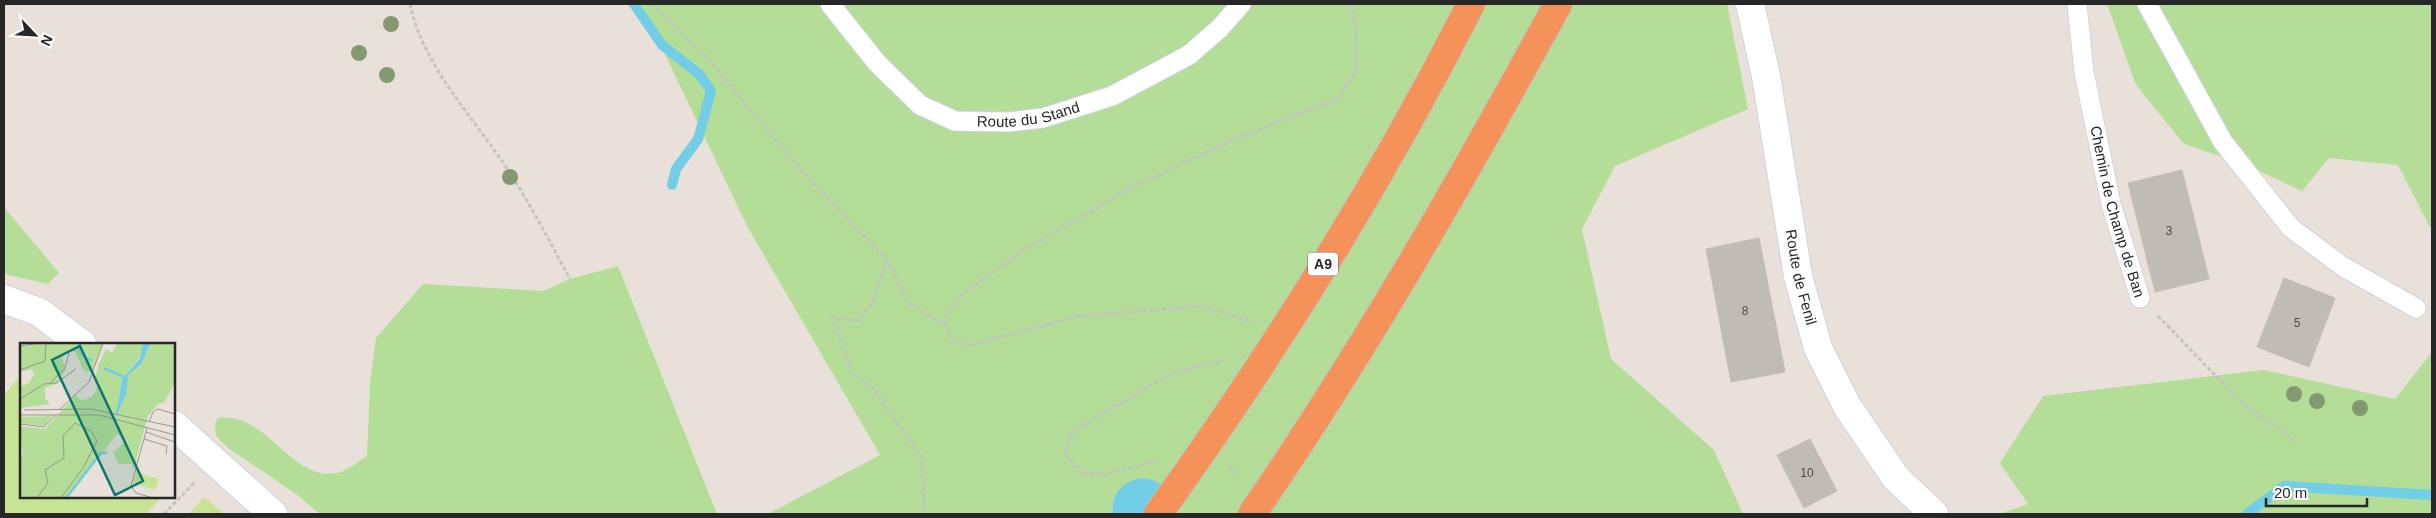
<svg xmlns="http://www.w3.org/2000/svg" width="2436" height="518" font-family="Helvetica,sans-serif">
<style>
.green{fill:#b4dd98}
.pitch{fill:#c7e494}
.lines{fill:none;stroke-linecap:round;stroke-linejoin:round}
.stream{stroke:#71cee6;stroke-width:10}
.river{stroke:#71cee6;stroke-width:61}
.building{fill:#c1bbb6;stroke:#c4bdb3}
.lane-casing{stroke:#ced3df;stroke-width:21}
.street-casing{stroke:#ced3df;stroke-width:30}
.secondary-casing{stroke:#ced3df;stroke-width:30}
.path{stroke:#c3c3c3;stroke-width:3;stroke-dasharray:4 2.5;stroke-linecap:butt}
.lane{stroke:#fff;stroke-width:19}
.street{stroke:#fff;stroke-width:28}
.secondary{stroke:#fff;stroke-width:28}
.highway-bridge-casing{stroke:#c3c3c3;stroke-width:30;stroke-linecap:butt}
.highway-bridge{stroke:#f49259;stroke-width:28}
.tree{fill:#829972}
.labels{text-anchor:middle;stroke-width:4;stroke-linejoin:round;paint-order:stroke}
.number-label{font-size:12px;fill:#4e4c4b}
.shield{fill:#fff;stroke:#686868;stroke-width:1}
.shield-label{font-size:14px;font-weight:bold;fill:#272727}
.street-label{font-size:15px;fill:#272727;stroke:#fff}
.inset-river{fill:none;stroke:#71cee6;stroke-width:2.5}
.inset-road{fill:none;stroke:#9b9792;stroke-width:1}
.view{fill:#0f766e;fill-opacity:0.15;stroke:#0f766e;stroke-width:2.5}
.inset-edge{fill:none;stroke:#272727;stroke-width:2.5}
</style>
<rect width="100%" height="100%" fill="#e9e1d9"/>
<g class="green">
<polygon points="641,4 1727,4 1748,109 1615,166 1582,229 1611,359 1714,450 1743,514 768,514 880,455 747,226"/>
<polygon points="2107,4 2432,4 2432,231 2398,165 2329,158 2302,191 2246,165 2184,144 2136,85"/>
<polygon points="4,207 59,273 48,284 4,274"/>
<path d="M618 266 717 514H320L296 494 228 448 216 436 215 423 218 418C266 410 291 482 337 473 347 471 359 461 367 456L370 383 376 338 423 284 543 291 570 279Z"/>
<polygon points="2432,352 2432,514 1999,514 2028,504 2000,463 2043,396 2264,370 2395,399"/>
</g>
<g class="pitch">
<polygon points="21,375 21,497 162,497 146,514 4,514 4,395"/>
<polygon points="204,497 224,514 189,514"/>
</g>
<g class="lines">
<g class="stream">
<polyline points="634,4 662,45 699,74 711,91 698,139 676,169 672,185"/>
<polyline points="2247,514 2284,486 2432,495"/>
</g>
<polyline class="river" points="1143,509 1146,514"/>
</g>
<g class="building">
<polygon points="2182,170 2209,279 2155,292 2128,183"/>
<polygon points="1759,238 1785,372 1731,382 1706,249"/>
<polygon points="2284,278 2335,298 2309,367 2257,347"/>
<polygon points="1810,439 1837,491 1804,508 1777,455"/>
</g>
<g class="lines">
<g class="lane-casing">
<g id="lane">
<path id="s1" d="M830 4 877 63 920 105 955 121 1009 122 1043 118 1112 96 1189 55 1220 28 1241 4"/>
<path id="s2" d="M2077 4 2084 72 2111 204 2140 298"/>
<polyline points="2147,4 2223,142 2291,228 2342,266 2416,308"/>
</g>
</g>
<g class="street-casing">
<g id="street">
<polyline points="4,299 39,312 82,344"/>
<polyline points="174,425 273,514"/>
</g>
</g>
<g class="secondary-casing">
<g id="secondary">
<path id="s3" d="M1750 4 1766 76 1798 276 1818 348 1847 406 1896 478 1934 514"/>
</g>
</g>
<g class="path">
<path d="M410 4C422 61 464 107 497 154 525 193 547 237 570 279"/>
<polyline points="653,4 712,63 800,169 887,260 908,303 945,325 952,339 968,346 1079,316 1203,306 1252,322"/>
<polyline points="887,261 872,303 857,321 832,317 852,373 874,390 921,456 925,514"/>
<polyline points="2158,316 2242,403 2298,443"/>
<polyline points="945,325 948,311 962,294 1021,252 1133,187 1237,138 1338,99 1357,70 1356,30 1351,4"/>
<polyline points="1157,461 1102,475 1081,473 1065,453 1073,431 1175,372 1225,360"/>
<polyline points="1230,466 1238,477"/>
<polyline points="164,514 194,483"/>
</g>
<use href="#lane" class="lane"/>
<use href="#street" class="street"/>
<use href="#secondary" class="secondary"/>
<g class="highway-bridge-casing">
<g id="highway-bridge">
<path d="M1158 514C1274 353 1381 181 1471 4"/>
<path d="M1252 514C1365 350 1463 178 1558 4"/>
</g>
</g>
<use href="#highway-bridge" class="highway-bridge"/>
</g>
<g class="tree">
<circle cx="391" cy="24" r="8"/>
<circle cx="359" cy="53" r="8"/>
<circle cx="387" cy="75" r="8"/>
<circle cx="510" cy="177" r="8"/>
<circle cx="2294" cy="394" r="8"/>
<circle cx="2317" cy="401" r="8"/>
<circle cx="2360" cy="408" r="8"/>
</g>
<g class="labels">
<g class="number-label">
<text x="2169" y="235">3</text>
<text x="1745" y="315">8</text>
<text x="2297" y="327">5</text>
<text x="1807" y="477">10</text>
</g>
<rect class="shield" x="1308" y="252.5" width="30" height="23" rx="4"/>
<g class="shield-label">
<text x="1323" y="269">A9</text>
</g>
<g class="street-label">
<text dy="5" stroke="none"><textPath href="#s1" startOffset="248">Route du Stand</textPath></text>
<text dy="5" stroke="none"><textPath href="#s2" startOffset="212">Chemin de Champ de Ban</textPath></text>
<text dy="5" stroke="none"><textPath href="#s3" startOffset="278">Route de Fenil</textPath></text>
</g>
</g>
<g transform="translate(20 343)">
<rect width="155" height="155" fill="#e9e1d9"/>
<path d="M0 0H83L72 28 69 29 64 28 55 9 48 7 42 15 46 27 38 37 39 40 25 45V55L30 61 0 65V44L9 40 14 32 12 26 0 29ZM97 0H123L124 8 102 36 98 61H101L108 32 126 12 131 0H155V39L144 60 138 61 128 73 113 128 112 121H99L93 110 105 98 97 91 48 155H0V115L3 112 0 83 25 86 56 52 62 58 73 53 79 40 75 35 78 23 86 6 92 10ZM33 73 25 83 0 80V74Z" fill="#b4dd98"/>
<path d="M116 129 139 136 135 147 113 140Z" fill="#c7e494"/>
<path d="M123 0H131L121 21 108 32 106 52 101 62 98 61 102 36 120 15Z" fill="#71cee6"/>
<path class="inset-river" d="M58 0 63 13 72 18M84 25 104 34M96 72 101 57M46 155 81 110H87"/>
<path class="inset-road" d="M0 3 20 0M0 27 25 18 26 0M30 40 45 25 49 10M0 56 24 41 36 40 56 26M4 67 71 66 155 84M39 67 69 39 83 0M0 72H79L155 92M129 79 133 69 138 66 155 71M0 81 24 84 36 72M127 85 111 143 116 150 133 155M126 89 155 99M124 96 147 103 146 111M17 155 28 140 25 127 44 115 43 93 55 80 71 88 77 98 63 125 41 155"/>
<path class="view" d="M60 3 123 138 95 152 32 17Z"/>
<rect width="155" height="155" class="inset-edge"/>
</g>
<rect width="2436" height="518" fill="none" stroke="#272727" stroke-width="10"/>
<g transform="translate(35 35) rotate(115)" stroke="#ffffff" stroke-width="4" paint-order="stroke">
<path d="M0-4L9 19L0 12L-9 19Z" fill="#272727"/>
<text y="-8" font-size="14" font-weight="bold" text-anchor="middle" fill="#272727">N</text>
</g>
<path d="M2266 498v8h101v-8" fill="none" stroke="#272727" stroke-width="2.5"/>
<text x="2274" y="498" font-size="15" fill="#272727" stroke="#ffffff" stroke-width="4" paint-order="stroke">20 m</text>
</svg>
